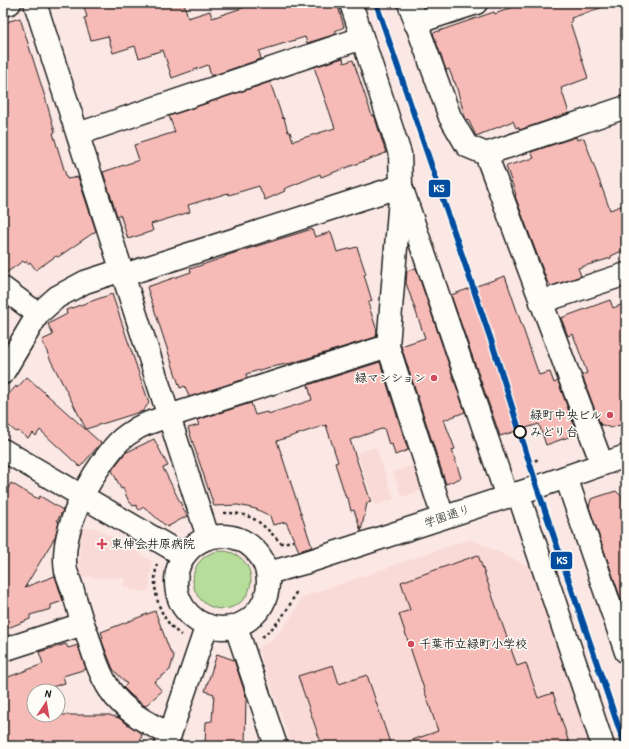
<svg xmlns="http://www.w3.org/2000/svg" width="629" height="749" font-family="'Patrick Hand','Klee One',sans-serif">
<style>
.built{fill:#fadad6}
.green{fill:#b6de9a;stroke:#697d5b}
.building{fill:#f7bbb7;stroke:#1c1c1c}
.lines{fill:none;stroke-linecap:round;stroke-linejoin:round}
.minor-casing{stroke:#1c1c1c;stroke-width:25}
.path{stroke:#1c1c1c;stroke-width:2.5;stroke-dasharray:3 3;stroke-linecap:butt}
.minor{stroke:#fdfcf7;stroke-width:22}
.rail-1-casing{stroke:#fdfcf7;stroke-width:9}
.rail-1{stroke:#014ea0;stroke-width:6}
.poi-dot{fill:#d1495b;stroke:#fdfcf7;stroke-width:1.5}
.stop-dot{fill:#fdfcf7;stroke:#1c1c1c;stroke-width:2}
.labels{text-anchor:middle;stroke-width:3;stroke-linejoin:round;paint-order:stroke}
.poi-label{font-size:12px;font-weight:bold;fill:#1c1c1c;stroke:#fdfcf7;text-anchor:end}
.stop-label{font-size:12px;font-weight:bold;fill:#1c1c1c;stroke:#fdfcf7;text-anchor:start}
.street-label{font-size:12px;fill:#1c1c1c;stroke:#fdfcf7}
.line-badge{stroke:#fdfcf7;stroke-width:1.5}
.badge-label{font-size:11px;text-anchor:middle;font-weight:bold;fill:#fff}
</style>
<rect width="100%" height="100%" fill="#fbe8e4"/>
<filter id="ink" filterUnits="userSpaceOnUse"><feTurbulence type="fractalNoise" baseFrequency=".025" numOctaves="2"/><feDisplacementMap in="SourceGraphic" scale="8" xChannelSelector="R" yChannelSelector="G"/><feConvolveMatrix kernelMatrix="1 2 1 2 8 2 1 2 1" color-interpolation-filters="sRGB"/></filter>
<g filter="url(#ink)">
<g class="built">
<polygon points="376,447 394,499 375,506 357,453"/>
<polygon points="414,465 422,490 402,497 393,472"/>
<polygon points="81,528 96,528 152,561 149,591 130,591 130,588 124,587 124,578 79,577"/>
<polygon points="470,539 531,567 591,746 292,746 258,648 271,640 284,627 298,606 302,597"/>
</g>
<circle class="green" cx="222" cy="580" r="29"/>
<g class="building">
<polygon points="83,3 184,3 188,18 210,11 212,18 257,3 337,3 344,27 335,31 336,34 307,43 305,37 259,51 261,59 211,76 208,65 172,78 163,50 139,58 135,46 113,53 108,36 91,40 84,18 87,17"/>
<polygon points="524,3 605,3 606,6 571,18 572,22 570,22 588,78 561,88 569,113 520,130 518,127 516,128 513,121 476,136 468,119 466,120 455,82 454,82 449,69 446,70 433,33 494,12 495,14"/>
<polygon points="20,18 45,97 55,132 53,133 67,179 78,177 96,231 58,257 56,256 36,270 30,262 28,264 27,261 25,263 23,261 3,275 3,23"/>
<polygon points="343,58 344,63 353,60 372,116 374,115 386,153 321,177 320,174 284,189 285,191 265,200 259,186 229,195 228,193 188,205 190,212 151,224 153,231 128,239 120,214 117,216 103,172 139,160 134,145 175,132 169,116 270,82 283,119 284,118 288,132 290,132 293,141 335,128 314,67"/>
<polygon points="576,137 577,140 584,138 610,210 626,204 626,249 611,256 611,258 578,268 581,276 551,286 547,281 515,196 516,195 506,166 534,158 531,152"/>
<polygon points="312,229 315,237 331,232 337,252 357,247 366,274 364,275 372,301 368,303 377,331 376,337 292,363 266,368 246,374 247,377 242,380 189,397 185,386 180,388 147,287 191,272 190,269 225,257 225,256"/>
<polygon points="416,268 465,412 444,420 455,449 452,450 461,478 446,484 401,346 425,338 406,283 407,271"/>
<polygon points="505,276 539,375 550,372 554,383 558,381 577,434 546,445 539,424 500,436 451,295"/>
<polygon points="112,294 149,403 143,411 86,429 50,359 42,340 53,335 48,324 67,314 66,310"/>
<polygon points="610,300 613,308 626,303 626,423 611,428 600,424 582,375 587,373 573,334 568,336 561,318"/>
<polygon points="380,362 408,450 395,455 392,444 389,445 384,428 350,440 371,502 367,503 361,531 354,510 351,511 348,498 346,498 335,463 338,462 326,425 277,441 312,547 299,551 286,522 273,525 270,516 256,509 238,505 214,506 188,428 199,425 197,420 251,403 255,415 267,412 268,414 312,400 308,385"/>
<polygon points="27,377 101,443 80,467 40,430 36,436 33,433 28,438 18,431 16,432 3,421 3,401 16,386 17,388"/>
<polygon points="154,439 168,466 163,468 187,516 167,527 144,507 139,510 136,505 133,506 130,502 129,502 123,488 121,489 112,470 125,453"/>
<polygon points="11,483 38,499 40,496 63,510 57,521 59,522 55,537 25,587 55,576 63,601 51,605 51,609 30,615 30,619 3,630 3,497"/>
<polygon points="616,491 626,501 625,611 589,507 591,499"/>
<polygon points="478,555 517,666 526,663 538,698 553,693 570,746 404,746 404,743 438,731 399,614 410,610 401,582"/>
<polygon points="155,611 170,651 174,656 170,670 154,682 162,691 145,706 131,695 123,687 127,684 113,669 103,644 101,638 103,638 101,632"/>
<polygon points="66,644 68,648 78,645 86,669 63,676 65,683 52,687 53,691 34,691 34,715 58,715 58,705 62,715 109,715 119,718 142,734 139,746 96,746 86,743 75,746 3,746 3,679 43,664 39,652"/>
<polygon points="217,654 234,660 246,696 245,746 205,746 206,722 212,721 214,694 205,691"/>
<polygon points="333,665 339,684 367,675 391,746 322,746 298,676"/>
</g>
<g class="lines">
<g class="minor-casing">
<g id="minor">
<polyline points="35,3 208,537"/>
<polyline points="351,3 400,154 401,186 507,497"/>
<polyline points="409,3 450,117 467,146 486,154 602,464"/>
<polyline points="3,5 10,3"/>
<polyline points="415,23 476,3"/>
<polyline points="78,134 362,38"/>
<polyline points="486,154 626,107"/>
<polyline points="124,275 401,186 388,346 443,517"/>
<polyline points="3,288 38,314"/>
<polyline points="541,302 626,274"/>
<polyline points="3,373 38,314 57,297 85,282 122,270"/>
<polyline points="3,450 183,555"/>
<polyline points="566,477 626,652"/>
<polyline points="518,493 603,746"/>
<circle cx="222" cy="582" r="46"/>
<polyline points="268,573 304,563 537,487 626,456"/>
<polyline points="236,627 276,746"/>
<polyline points="3,650 83,624"/>
<path d="M170 734C148 724 124 711 110 690 99 673 93 653 87 634 81 620 77 605 73 591 71 584 68 577 66 571 59 531 90 476 114 447 119 441 126 435 133 431 141 424 158 420 169 416L388 346"/>
<polyline points="166,746 207,625"/>
</g>
</g>
<g class="path">
<polyline points="529,462 540,459"/>
<path d="M224 513C253 512 262 524 281 543L294 541"/>
<path d="M157 564C151 591 159 619 181 635"/>
<path d="M262 637C278 625 289 609 297 590"/>
</g>
<use href="#minor" class="minor"/>
<g class="rail-1-casing">
<polyline id="rail-1" points="376,3 493,346 537,487 625,746"/>
</g>
<use href="#rail-1" class="rail-1"/>
</g>
</g>
<g class="poi-dot">
<circle cx="434" cy="378" r="4"/>
<circle cx="610" cy="415" r="4"/>
<path d="M100 538h4v4h4v4h-4v4h-4v-4h-4v-4h4z"/>
<circle cx="411" cy="644" r="4"/>
</g>
<circle class="stop-dot" cx="520" cy="432" r="6"/>
<g class="labels">
<g class="poi-label">
<text x="426" y="382">緑マンション</text>
<text x="602" y="419">緑町中央ビル</text>
<text x="111" y="548" text-anchor="start">東伸会井原病院</text>
<text x="419" y="648" text-anchor="start">千葉市立緑町小学校</text>
</g>
<g class="stop-label">
<text x="530" y="436">みどり台</text>
</g>
<g class="street-label">
<text transform="translate(447 516) rotate(-18)" y="4">学園通り</text>
</g>
</g>
<g class="line-badge">
<rect x="428" y="179" width="23" height="19" rx="4" fill="#014ea0"/>
<rect x="550" y="551" width="23" height="19" rx="4" fill="#014ea0"/>
</g>
<g class="badge-label">
<text x="439" y="192">KS</text>
<text x="562" y="564">KS</text>
</g>
<rect width="629" height="749" fill="none" stroke="#fdfcf7" stroke-width="16"/>
<rect x="8" y="8" width="613" height="733" fill="none" stroke="#1c1c1c" stroke-width="1.5" filter="url(#ink)"/>
<g transform="translate(46 703) rotate(12)"><circle r="19" fill="#fdfcf7" stroke="#a3a29f"/>
<path d="M0-3L7 15L0 10L-7 15Z" fill="#d1495b"/>
<text y="-6" font-size="11" font-weight="bold" text-anchor="middle" fill="#1c1c1c">N</text>
</g>
</svg>
